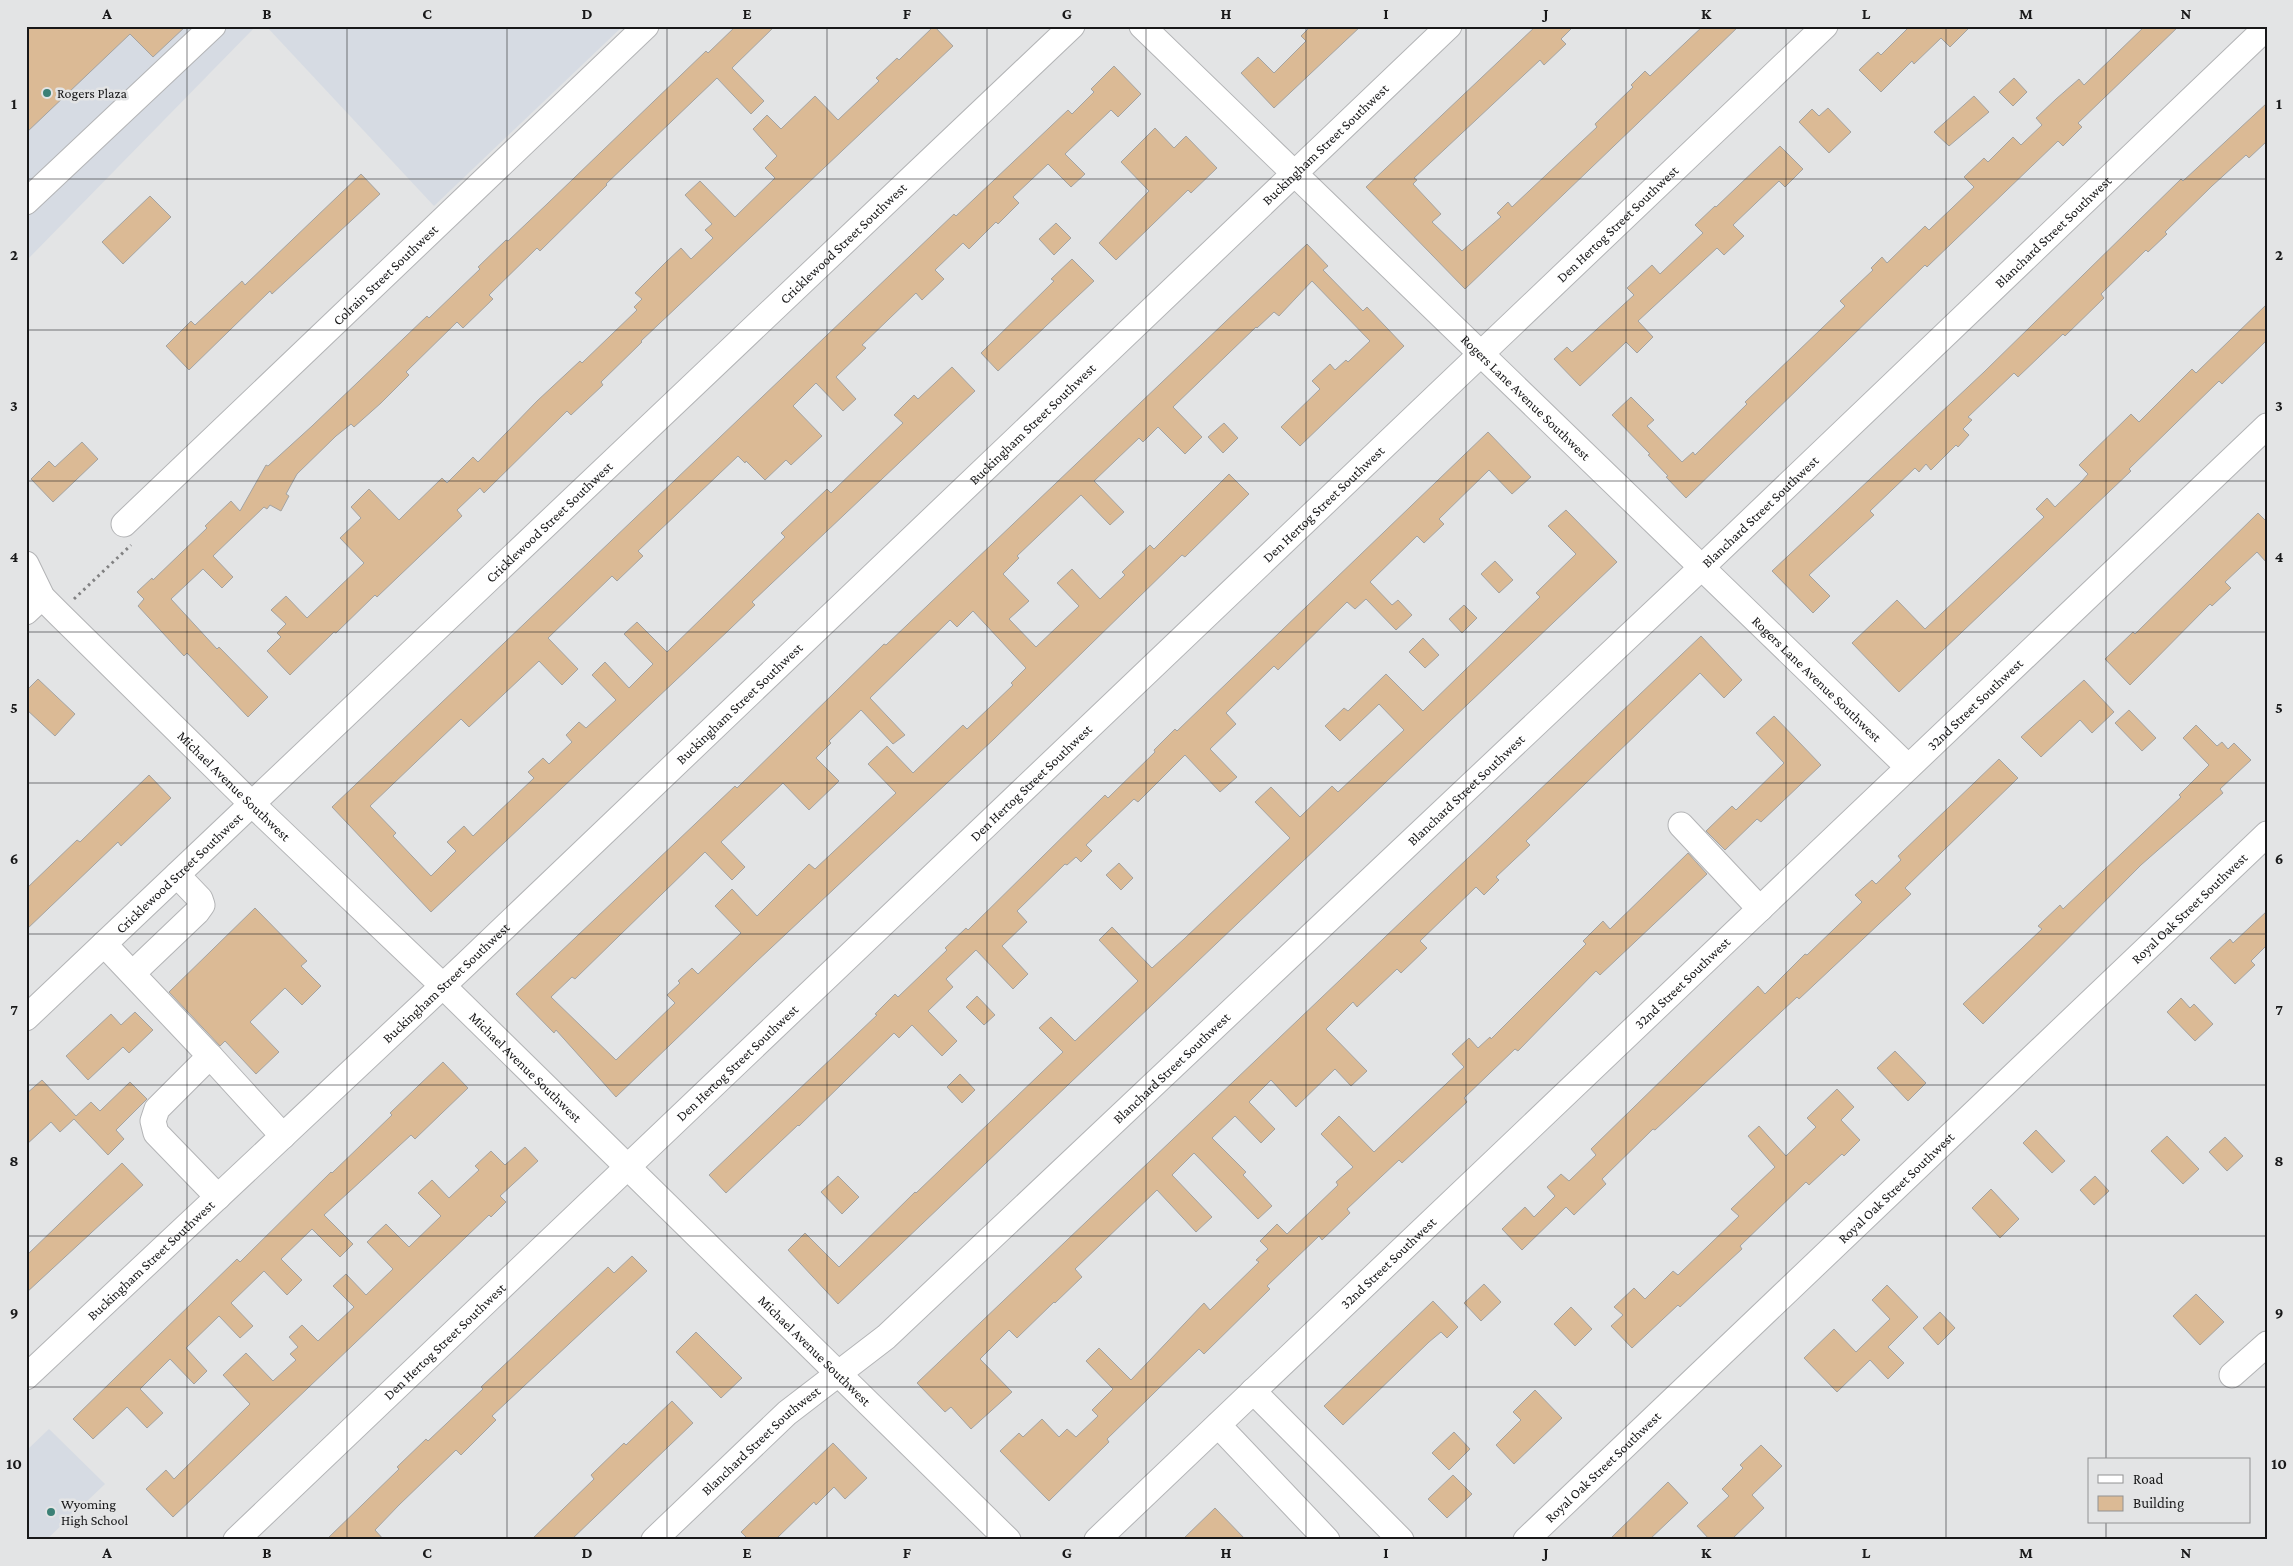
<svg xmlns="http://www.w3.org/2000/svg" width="2293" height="1566" font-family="'Crimson Pro',serif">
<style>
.built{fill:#d6dbe3}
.building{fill:#dbba95;stroke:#a4a3a1;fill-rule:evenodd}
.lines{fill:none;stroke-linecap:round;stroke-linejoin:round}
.minor-casing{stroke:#b3b4b6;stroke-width:27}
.path{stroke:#818182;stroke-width:3;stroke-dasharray:2.5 4;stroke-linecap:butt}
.minor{stroke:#fff;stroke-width:25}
.grid{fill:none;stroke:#181819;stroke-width:1;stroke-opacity:0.55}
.poi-dot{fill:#3b8076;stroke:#e3e4e5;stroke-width:2}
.labels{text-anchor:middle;stroke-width:5;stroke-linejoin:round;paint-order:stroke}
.poi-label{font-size:14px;fill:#181819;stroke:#e3e4e5;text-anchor:start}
.street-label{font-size:14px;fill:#181819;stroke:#e3e4e5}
.neatline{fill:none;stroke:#181819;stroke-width:2}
.grid-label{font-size:16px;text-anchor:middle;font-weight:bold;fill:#181819}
</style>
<rect width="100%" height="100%" fill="#e3e4e5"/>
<g class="built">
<polygon points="26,26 256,26 26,261"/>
<polygon points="266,26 623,26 434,206"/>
<polygon points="49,1429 105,1484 46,1540 26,1540 26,1451"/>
</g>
<g class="building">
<polygon points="26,26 186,26 153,57 130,34 26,133"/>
<polygon points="736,26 775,26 732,68 764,101 751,114 717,78 606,184 607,185 540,251 537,248 489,295 493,299 463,328 457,322 406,372 409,375 381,403 354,427 351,424 336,436 297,474 286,494 289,496 281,511 270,505 267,509 264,507 213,556 233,577 222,588 203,569 171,599 217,649 219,647 268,697 248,717 187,653 184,656 138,606 144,599 137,592 152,578 153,580 207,528 205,526 231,501 240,511 266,465 268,466 312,426 427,316 429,318 480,269 478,267 506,240 508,241 547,204 706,51 708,53"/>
<polygon points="934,26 953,46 641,341 642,342 601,382 603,385 571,415 567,411 484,493 480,488 457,510 462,516 377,597 375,595 336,633 334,632 290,675 267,651 281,637 277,633 286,624 271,610 286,596 307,618 364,563 340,538 361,518 351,507 369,489 399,520 442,478 447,483 473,457 478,462 537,401 580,361 582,363 637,310 634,307 642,299 635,293 667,261 681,248 691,259 713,238 705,230 712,224 685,195 700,181 735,217 775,178 765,168 777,156 753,129 767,115 781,129 815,96 838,120 879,81 876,78 897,58 899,60"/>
<polygon points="1311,26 1361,26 1274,108 1241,73 1258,57 1274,73 1306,41 1301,36"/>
<polygon points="1536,26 1574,26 1561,39 1566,44 1544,65 1540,60 1414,178 1417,180 1413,184 1441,214 1432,222 1462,251 1501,217 1497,213 1508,202 1512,207 1597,127 1595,124 1633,87 1631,85 1645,71 1650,76 1703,26 1739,26 1465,289 1366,187"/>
<polygon points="1910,26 1971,26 1950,47 1941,38 1914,64 1912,61 1881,92 1859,70 1878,52 1881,55"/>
<polygon points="2145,26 2179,26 2078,123 2082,127 2063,146 2058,141 1927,267 1925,265 1686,498 1666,477 1668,476 1648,455 1650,454 1612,415 1631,397 1654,420 1647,426 1682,462 1693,452 1695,455 1747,404 1745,402 1845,306 1840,301 1873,270 1871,268 1882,257 1887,263 1925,226 1929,230 1974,187 1964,177 1984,158 1988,162 2013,137 2021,145 2042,125 2036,118 2056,99 2079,79 2084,85"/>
<polygon points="1114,66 1141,94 1118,117 1111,110 1065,154 1085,174 1071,187 1048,164 1013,197 1019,203 998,224 996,222 969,249 963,243 935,270 944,279 922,300 916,293 862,345 866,348 836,377 856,399 843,411 816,383 793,406 822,436 791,465 786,460 765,480 746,461 745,463 738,456 638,551 643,556 617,581 612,576 548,638 578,669 562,685 539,661 469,727 461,719 370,806 396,833 393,836 431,876 456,851 447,842 464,826 473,836 534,778 528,772 543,758 549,764 572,742 566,735 579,722 586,728 616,700 592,675 605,662 629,688 653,664 624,634 637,622 667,652 785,537 781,533 827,489 831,493 903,423 894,415 914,395 918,399 952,367 975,391 752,602 755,605 730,629 431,912 332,807 954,214 956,216 1068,110 1072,114 1094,92 1091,89"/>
<polygon points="2014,78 2027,92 2013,106 1999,92"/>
<polygon points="1974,96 1989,112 1949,146 1934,132"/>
<polygon points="2267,103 2267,141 2249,158 2246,155 2212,186 2165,232 2167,234 2148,252 2146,250 2101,294 2104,298 2065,336 2063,334 2018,377 2014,373 1968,417 1972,420 1963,429 1969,435 1958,447 1956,445 1931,470 1926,464 1919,472 1915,468 1870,511 1874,515 1809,575 1830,596 1813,613 1772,571 1984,372 2181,179 2183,181"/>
<polygon points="1828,108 1851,132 1829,153 1799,122 1812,109 1819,116"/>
<polygon points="1155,128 1174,148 1186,136 1217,168 1191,193 1188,190 1116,260 1099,243 1149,191 1121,162"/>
<polygon points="1780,146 1803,169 1785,187 1779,181 1733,225 1744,236 1724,255 1717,248 1638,321 1653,337 1637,353 1626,342 1580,386 1554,359 1567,347 1572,352 1634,295 1627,288 1652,265 1660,274 1703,233 1695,225 1715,206 1716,207"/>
<polygon points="361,174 380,194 272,294 270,291 189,370 166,346 191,321 195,325 242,281 245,285"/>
<polygon points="150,196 171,217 123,264 102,242"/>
<polygon points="1056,223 1071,238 1054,255 1039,239"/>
<path d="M1307 244 1328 266 1323 270 1363 311 1367 307 1404 346 1300 446 1281 427 1320 389 1312 381 1330 364 1335 370 1346 360 1348 362 1370 341 1312 281 1279 316 1274 312 1257 328 1256 327 1173 407 1202 437 1185 454 1158 427 1143 442 1139 438 1094 481 1124 512 1110 525 1081 495 1017 556 1019 558 1003 574 1029 601 1009 619 1036 647 1079 606 1057 583 1072 569 1100 599 1125 575 1122 572 1150 545 1154 549 1229 474 1249 494 1185 557 1182 555 994 739 755 963 616 1097 556 1030 554 1033 516 994 735 786 737 788 884 644 886 645ZM973 611 1026 668 1011 683 1013 685 967 729 963 725 913 773 887 746 868 764 896 793 815 869 809 864 757 916 732 889 715 906 741 933 698 974 692 968 678 981 680 983 667 995 675 1003 616 1060 551 997 572 977 575 979 705 852 732 880 745 867 721 842 783 783 809 810 839 781 816 758 831 743 829 741 861 710 893 744 905 735 870 698 950 620 957 627Z"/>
<polygon points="1072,259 1094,281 998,371 981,353 1054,281 1051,279"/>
<polygon points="2267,304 2267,340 2222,384 2219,381 2129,469 2131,471 1899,692 1852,643 1897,600 1925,629 2044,517 2036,509 2047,498 2055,507 2081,482 2088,474 2079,465 2131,414 2139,422 2192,369 2196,373"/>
<polygon points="1224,423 1238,438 1223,453 1208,437"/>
<polygon points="1488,432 1531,477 1512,494 1489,470 1439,519 1444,524 1424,543 1417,536 1370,582 1392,605 1398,600 1412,615 1396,630 1366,599 1355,609 1347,602 1278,670 1274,666 1226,713 1236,724 1210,749 1237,777 1220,792 1185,755 1138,802 1134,799 1086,845 1092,851 1081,862 1076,857 1067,865 1065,864 1017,911 1027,922 1002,946 1028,974 1013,989 976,950 946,979 953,987 928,1011 957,1041 942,1056 912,1025 899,1038 894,1033 799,1126 798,1125 726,1193 709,1175 877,1015 875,1014 895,994 898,997 947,950 945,948 966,928 968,930 1105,795 1108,798 1155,752 1154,750 1175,729 1177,731"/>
<polygon points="82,442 98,459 53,502 31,479 49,461 55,467"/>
<polygon points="1566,510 1617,562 838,1304 788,1250 805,1233 839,1267 915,1192 916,1193 1063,1052 1039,1028 1051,1017 1075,1041 1138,981 1099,940 1112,927 1152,968 1184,939 1290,838 1255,802 1271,787 1300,817 1332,786 1338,792 1404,730 1379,704 1340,741 1325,726 1344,708 1348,711 1386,674 1423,711 1540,597 1536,593 1576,554 1548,526"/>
<polygon points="2258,513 2267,522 2267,563 2257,552 2225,582 2231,588 2212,606 2210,604 2130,685 2105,659 2133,632 2135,634"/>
<polygon points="1495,561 1513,580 1499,593 1481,574"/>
<polygon points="1464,605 1477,618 1462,633 1449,619"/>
<polygon points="1701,636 1742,680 1724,698 1700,673 1526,841 1530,845 1496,877 1499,880 1484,895 1476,887 1420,941 1427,948 1401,973 1397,969 1357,1007 1353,1002 1326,1029 1367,1071 1351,1086 1335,1069 1296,1107 1271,1080 1249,1102 1275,1129 1261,1143 1235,1116 1212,1138 1246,1172 1243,1175 1272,1206 1258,1219 1194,1153 1172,1175 1212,1217 1196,1232 1157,1190 1075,1269 1082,1277 1055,1303 1054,1302 1017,1338 1009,1330 980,1359 1012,1392 971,1429 951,1407 945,1412 917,1383"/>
<polygon points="1423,638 1439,655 1425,668 1409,652"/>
<polygon points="38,679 75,714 55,736 26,709 26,691"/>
<polygon points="2084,680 2114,712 2092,733 2080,720 2041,757 2021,737"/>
<polygon points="2129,710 2156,738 2142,751 2115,723"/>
<polygon points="1774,716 1821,765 1761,822 1757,819 1725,850 1706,831 1732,806 1736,810 1784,763 1756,733"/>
<polygon points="2196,725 2217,746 2222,742 2228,749 2234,743 2251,760 2220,789 2223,793 2141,865 1983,1024 1963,1004 2042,929 2038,926 2060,905 2063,909 2181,797 2179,795 2209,765 2183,738"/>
<polygon points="1999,759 2018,778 1905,888 1911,894 1799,999 1797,997 1655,1130 1653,1129 1602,1179 1606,1184 1574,1215 1566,1207 1522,1250 1502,1229 1525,1207 1534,1217 1555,1196 1547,1187 1561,1174 1569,1181 1596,1155 1591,1149 1758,986 1765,994 1805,954 1807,955 1862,902 1855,895 1872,880 1876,884 1901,860 1898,856"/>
<polygon points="149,775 171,798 121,846 118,842 26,930 26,889 77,840 80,842"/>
<polygon points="1688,853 1707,874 1600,975 1596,971 1518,1051 1515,1049 1464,1098 1467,1102 1402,1163 1399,1160 1347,1209 1350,1213 1322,1240 1319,1236 1267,1286 1270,1289 1204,1354 1199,1349 1107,1439 1109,1442 1049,1501 1000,1451 1019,1433 1023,1437 1042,1419 1059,1437 1067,1429 1076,1437 1098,1416 1092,1410 1113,1389 1086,1361 1099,1348 1131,1380 1204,1303 1210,1310 1259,1262 1256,1260 1268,1249 1260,1241 1277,1224 1287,1234 1338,1185 1336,1182 1353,1167 1321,1134 1339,1116 1374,1152 1464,1067 1452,1054 1469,1038 1478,1048 1490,1037 1491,1039 1586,944 1583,941 1603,921 1610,929"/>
<polygon points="1119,863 1133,878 1121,890 1106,875"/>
<polygon points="255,908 307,961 301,966 321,986 302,1005 285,988 250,1022 279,1052 256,1074 225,1041 220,1046 169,992"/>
<polygon points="2267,911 2267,945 2251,961 2255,965 2235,984 2210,958 2230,939 2233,943"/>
<polygon points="977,996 995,1015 984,1025 966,1007"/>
<polygon points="2181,998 2190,1008 2194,1004 2213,1024 2195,1041 2167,1012"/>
<polygon points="135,1012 153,1030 129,1053 123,1047 88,1080 66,1056 111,1014 121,1025"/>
<polygon points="1895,1051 1926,1083 1908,1101 1877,1068"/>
<polygon points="443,1062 468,1088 415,1139 411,1135 324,1215 353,1244 340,1257 312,1229 281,1259 302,1280 287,1295 264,1271 231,1303 253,1326 240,1338 219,1316 186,1348 207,1371 194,1384 170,1359 140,1389 163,1413 147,1428 127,1407 93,1439 73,1419 237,1259 240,1262 331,1172 332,1173 392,1115 390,1113"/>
<polygon points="960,1074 975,1090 962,1103 947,1087"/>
<polygon points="42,1080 76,1116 91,1102 100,1111 130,1082 147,1099 116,1130 124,1139 108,1155 74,1119 60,1132 51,1122 26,1145 26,1094"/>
<polygon points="1837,1089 1854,1107 1841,1120 1860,1140 1844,1156 1842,1154 1809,1185 1806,1182 1740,1246 1742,1249 1716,1273 1680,1307 1678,1305 1632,1348 1611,1326 1623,1315 1614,1307 1634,1288 1645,1299 1673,1271 1678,1275 1739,1216 1731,1209 1775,1167 1748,1136 1759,1126 1786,1156 1816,1127 1807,1118"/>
<polygon points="2036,1130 2065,1161 2052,1173 2023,1143"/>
<polygon points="2167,1136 2199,1169 2183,1184 2151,1151"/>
<polygon points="2225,1137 2243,1156 2227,1171 2209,1152"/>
<polygon points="525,1147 538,1161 500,1196 506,1202 491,1217 489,1215 173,1517 146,1489 166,1470 174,1479 250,1404 223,1375 246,1353 273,1381 296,1360 290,1354 298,1347 289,1337 302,1325 318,1341 354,1307 333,1286 346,1274 366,1295 393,1269 367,1242 386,1224 409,1247 441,1216 418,1193 432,1180 449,1198 479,1170 475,1166 491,1151 505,1165"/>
<polygon points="122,1163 143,1185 26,1293 26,1256"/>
<polygon points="838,1176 859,1197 842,1214 821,1192"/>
<polygon points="2095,1176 2109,1191 2094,1205 2080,1190"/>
<polygon points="1991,1189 2019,1219 2000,1238 1972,1208"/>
<polygon points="632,1256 647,1271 492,1416 496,1420 461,1455 456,1450 399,1505 375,1530 384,1540 326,1540 399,1469 397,1467 426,1439 428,1441 483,1389 481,1387 608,1267 614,1273"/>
<polygon points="1484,1284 1501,1302 1481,1321 1464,1303"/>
<polygon points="1887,1285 1918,1317 1888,1347 1904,1363 1888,1379 1870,1360 1837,1392 1804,1358 1834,1329 1856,1352 1890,1319 1872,1300"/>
<polygon points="2196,1294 2224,1322 2200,1345 2173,1316"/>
<polygon points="1433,1301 1458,1327 1447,1338 1441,1332 1429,1342 1343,1425 1324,1406"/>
<polygon points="1571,1307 1592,1329 1575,1346 1554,1324"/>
<polygon points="1940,1312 1955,1328 1938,1345 1923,1328"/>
<polygon points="696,1332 742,1378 721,1398 676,1352"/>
<polygon points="1535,1390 1562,1418 1514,1464 1496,1445 1521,1420 1513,1412"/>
<polygon points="672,1401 693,1423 571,1540 531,1540 594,1479 591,1475 624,1443 626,1445"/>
<polygon points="1454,1432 1470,1449 1449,1470 1432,1453"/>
<polygon points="833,1443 867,1478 845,1499 834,1487 816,1505 814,1502 775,1540 749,1540 741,1532"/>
<polygon points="1761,1445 1782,1466 1752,1495 1764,1508 1731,1540 1710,1540 1697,1526 1729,1496 1722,1489 1743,1468 1740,1465"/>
<polygon points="1453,1475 1472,1494 1447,1518 1428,1499"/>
<polygon points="1668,1482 1688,1503 1649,1540 1609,1540"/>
<polygon points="1215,1508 1246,1540 1182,1540"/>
</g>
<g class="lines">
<g class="minor-casing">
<g id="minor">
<path id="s1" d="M1142 26 1908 767"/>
<polyline points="26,202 213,26"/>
<path id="s2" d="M124 524 646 26"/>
<path id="s3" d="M26 564 42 597 59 614 251 803 443 986 1008 1540"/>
<polyline points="26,612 42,597"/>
<polyline points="1681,825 1760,909"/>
<polyline points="104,944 210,1056"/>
<polyline points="133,973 197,912 202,905 200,899 177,875"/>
<path id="s4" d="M26 1018 1072 26"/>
<polyline points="218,1197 156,1133 153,1121 157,1109 210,1056 283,1136"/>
<polyline points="2232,1375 2267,1344"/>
<path id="s5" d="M26 1377 465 965 1449 26"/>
<polyline points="1253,1391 1401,1540"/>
<polyline points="1218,1425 1327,1540"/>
<path id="s6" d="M236 1540 1825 26"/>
<path id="s7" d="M654 1540 787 1413 886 1337 1701 568 2267 27"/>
<path id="s8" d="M1097 1540 2267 426"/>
<path id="s9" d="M1526 1540 2267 834"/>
</g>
</g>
<polyline class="path" points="74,599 131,545"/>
<use href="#minor" class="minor"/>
</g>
<path class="grid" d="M187 26V1540M347 26V1540M507 26V1540M667 26V1540M827 26V1540M987 26V1540M1146 26V1540M1306 26V1540M1466 26V1540M1626 26V1540M1786 26V1540M1946 26V1540M2106 26V1460M26 179H2267M26 330H2267M26 481H2267M26 632H2267M26 783H2267M26 934H2267M26 1085H2267M26 1236H2267M26 1387H2267M2106 1522V1540"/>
<g class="poi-dot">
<circle cx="47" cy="93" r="5"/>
<circle cx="51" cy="1512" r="5"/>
</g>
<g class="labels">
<g class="poi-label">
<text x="57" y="98">Rogers Plaza</text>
<text x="61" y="1509">Wyoming<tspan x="61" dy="16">High School</tspan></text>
</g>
<g class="street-label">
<text dy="5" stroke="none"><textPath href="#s5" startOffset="1791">Buckingham Street Southwest</textPath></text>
<text dy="5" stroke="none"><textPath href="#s6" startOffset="1908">Den Hertog Street Southwest</textPath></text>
<text dy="5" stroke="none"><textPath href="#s7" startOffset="1916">Blanchard Street Southwest</textPath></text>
<text dy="5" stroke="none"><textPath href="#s4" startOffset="1126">Cricklewood Street Southwest</textPath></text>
<text dy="5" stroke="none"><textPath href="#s2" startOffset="361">Colrain Street Southwest</textPath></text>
<text dy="5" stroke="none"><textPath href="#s1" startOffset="534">Rogers Lane Avenue Southwest</textPath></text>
<text dy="5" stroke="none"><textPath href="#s5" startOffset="1386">Buckingham Street Southwest</textPath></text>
<text dy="5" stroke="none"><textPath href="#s6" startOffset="1502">Den Hertog Street Southwest</textPath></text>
<text dy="5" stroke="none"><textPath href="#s7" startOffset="1511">Blanchard Street Southwest</textPath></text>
<text dy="5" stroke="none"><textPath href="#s4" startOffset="721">Cricklewood Street Southwest</textPath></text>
<text dy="5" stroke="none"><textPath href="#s1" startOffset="939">Rogers Lane Avenue Southwest</textPath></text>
<text dy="5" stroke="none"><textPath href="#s5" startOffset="981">Buckingham Street Southwest</textPath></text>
<text dy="5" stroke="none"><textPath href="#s8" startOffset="1212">32nd Street Southwest</textPath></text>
<text dy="5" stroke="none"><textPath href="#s6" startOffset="1098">Den Hertog Street Southwest</textPath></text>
<text dy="5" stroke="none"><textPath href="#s3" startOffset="306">Michael Avenue Southwest</textPath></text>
<text dy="5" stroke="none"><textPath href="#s7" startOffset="1106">Blanchard Street Southwest</textPath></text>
<text dy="5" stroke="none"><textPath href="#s4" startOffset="211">Cricklewood Street Southwest</textPath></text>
<text dy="5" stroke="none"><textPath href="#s9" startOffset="916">Royal Oak Street Southwest</textPath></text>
<text dy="5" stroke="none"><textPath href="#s5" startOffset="576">Buckingham Street Southwest</textPath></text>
<text dy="5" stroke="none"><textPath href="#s8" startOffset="808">32nd Street Southwest</textPath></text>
<text dy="5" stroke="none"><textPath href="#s6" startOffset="692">Den Hertog Street Southwest</textPath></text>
<text dy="5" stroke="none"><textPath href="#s3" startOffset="711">Michael Avenue Southwest</textPath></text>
<text dy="5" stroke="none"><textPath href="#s7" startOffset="701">Blanchard Street Southwest</textPath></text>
<text dy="5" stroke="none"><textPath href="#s9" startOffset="511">Royal Oak Street Southwest</textPath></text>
<text dy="5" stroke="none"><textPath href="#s5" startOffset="171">Buckingham Street Southwest</textPath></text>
<text dy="5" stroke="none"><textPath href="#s8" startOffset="402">32nd Street Southwest</textPath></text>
<text dy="5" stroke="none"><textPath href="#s6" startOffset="288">Den Hertog Street Southwest</textPath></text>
<text dy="5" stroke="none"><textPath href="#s3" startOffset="1116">Michael Avenue Southwest</textPath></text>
<text dy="5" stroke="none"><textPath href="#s7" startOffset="146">Blanchard Street Southwest</textPath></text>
<text dy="5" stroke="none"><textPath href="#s9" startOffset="106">Royal Oak Street Southwest</textPath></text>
</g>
</g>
<rect width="2293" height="1566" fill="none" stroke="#e3e4e5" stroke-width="55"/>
<rect x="2088" y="1458" width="162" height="65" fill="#e3e4e5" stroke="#929293"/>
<rect x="2098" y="1475" width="25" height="8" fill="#ffffff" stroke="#929293"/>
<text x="2133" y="1484" font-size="15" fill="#181819">Road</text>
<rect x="2098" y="1496" width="25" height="15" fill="#dbba95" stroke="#929293"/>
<text x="2133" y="1508" font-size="15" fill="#181819">Building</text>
<rect x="28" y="28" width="2238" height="1510" class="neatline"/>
<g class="grid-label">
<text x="107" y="19">A</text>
<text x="267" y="19">B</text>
<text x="427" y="19">C</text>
<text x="587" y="19">D</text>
<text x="747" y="19">E</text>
<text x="907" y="19">F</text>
<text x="1067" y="19">G</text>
<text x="1226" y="19">H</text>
<text x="1386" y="19">I</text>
<text x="1546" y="19">J</text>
<text x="1706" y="19">K</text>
<text x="1866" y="19">L</text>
<text x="2026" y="19">M</text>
<text x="2186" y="19">N</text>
<text x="14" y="109">1</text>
<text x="2279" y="109">1</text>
<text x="14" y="260">2</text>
<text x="2279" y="260">2</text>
<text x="14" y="411">3</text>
<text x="2279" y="411">3</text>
<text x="14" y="562">4</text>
<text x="2279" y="562">4</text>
<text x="14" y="713">5</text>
<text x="2279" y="713">5</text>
<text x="14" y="864">6</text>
<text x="2279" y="864">6</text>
<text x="14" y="1015">7</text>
<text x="2279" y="1015">7</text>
<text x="14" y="1166">8</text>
<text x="2279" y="1166">8</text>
<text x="14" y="1318">9</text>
<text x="2279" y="1318">9</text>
<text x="14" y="1469">10</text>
<text x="2279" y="1469">10</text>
<text x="107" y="1558">A</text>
<text x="267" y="1558">B</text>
<text x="427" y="1558">C</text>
<text x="587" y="1558">D</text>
<text x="747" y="1558">E</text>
<text x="907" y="1558">F</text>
<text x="1067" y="1558">G</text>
<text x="1226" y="1558">H</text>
<text x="1386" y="1558">I</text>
<text x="1546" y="1558">J</text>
<text x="1706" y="1558">K</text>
<text x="1866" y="1558">L</text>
<text x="2026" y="1558">M</text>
<text x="2186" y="1558">N</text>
</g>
</svg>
